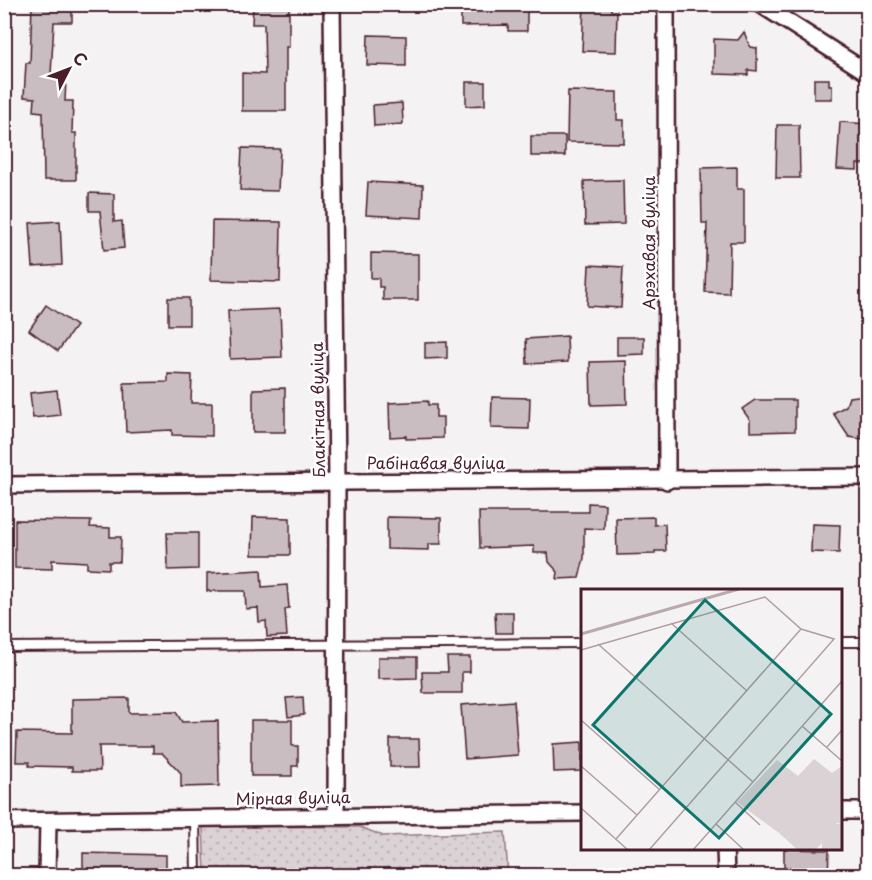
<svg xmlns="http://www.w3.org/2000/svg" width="872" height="880" font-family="'Playpen Sans',sans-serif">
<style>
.grass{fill:url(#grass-dots);stroke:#927880;stroke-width:1.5}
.building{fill:#cabdc1;stroke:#4a1f2b;stroke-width:1.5}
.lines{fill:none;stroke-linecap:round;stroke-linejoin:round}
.lane-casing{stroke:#4a1f2b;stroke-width:12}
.street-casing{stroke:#4a1f2b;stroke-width:20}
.lane{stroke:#fff;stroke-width:8}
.street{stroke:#fff;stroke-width:15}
.labels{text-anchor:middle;stroke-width:5;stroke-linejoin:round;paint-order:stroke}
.street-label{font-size:16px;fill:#4a1f2b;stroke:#fff}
.inset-river{fill:none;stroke:#baa9ae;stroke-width:3}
.inset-road{fill:none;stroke:#b09ea2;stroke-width:1.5}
.view{fill:#0f766e;fill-opacity:0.15;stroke:#0f766e;stroke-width:3}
.inset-edge{fill:none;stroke:#4a1f2b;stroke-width:3}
</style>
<defs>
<pattern id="grass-dots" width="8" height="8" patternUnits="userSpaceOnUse" patternTransform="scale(1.5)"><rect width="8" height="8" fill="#dbd2d5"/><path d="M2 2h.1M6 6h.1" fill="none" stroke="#bdb4b7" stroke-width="1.8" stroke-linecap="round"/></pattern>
</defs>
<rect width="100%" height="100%" fill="#f4f2f2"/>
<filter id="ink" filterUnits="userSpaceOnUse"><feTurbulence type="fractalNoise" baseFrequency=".0167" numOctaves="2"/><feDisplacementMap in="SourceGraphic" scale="12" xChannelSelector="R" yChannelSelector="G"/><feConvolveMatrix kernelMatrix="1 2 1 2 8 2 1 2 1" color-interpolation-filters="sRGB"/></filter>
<g filter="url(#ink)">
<polygon class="grass" points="203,826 360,827 383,836 505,832 508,875 205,875"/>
<g class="building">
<polygon points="32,4 72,4 72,22 54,22 51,74 57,74 57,79 66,79 65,101 73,101 72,133 76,133 76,180 44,180 43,112 34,111 35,98 24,97 26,63 30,63"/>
<polygon points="253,4 289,4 289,47 286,47 286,111 242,111 242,73 265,74 264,24 252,24"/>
<polygon points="527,4 527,31 508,31 508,25 461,26 461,6"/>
<polygon points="584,4 611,4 611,11 617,11 616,52 582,51"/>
<polygon points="744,32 750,47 757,48 757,71 748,70 748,75 714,74 714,39 738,40"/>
<polygon points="368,35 406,36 406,66 367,65"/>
<polygon points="814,79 829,79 829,85 832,85 832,99 814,99"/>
<polygon points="466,82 485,82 485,105 466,106"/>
<polygon points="568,91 617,92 617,120 624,120 624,143 567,142"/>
<polygon points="402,103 403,124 374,126 373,105"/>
<polygon points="840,122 867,124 867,164 857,164 857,170 837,169"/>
<polygon points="777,125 799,125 800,178 776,178"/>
<rect x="531" y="136" width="34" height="20"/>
<polygon points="242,148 280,149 278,191 240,190"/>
<polygon points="737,167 737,189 744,189 744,242 730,242 729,293 705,292 707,223 702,223 701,168"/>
<polygon points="623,180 624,224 585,225 584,181"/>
<polygon points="368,182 423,185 422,218 366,215"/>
<polygon points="89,193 114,194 114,222 122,221 124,248 104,250 100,211 89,211"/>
<polygon points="60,221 62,265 33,267 30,223"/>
<polygon points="212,221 281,222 280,282 211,280"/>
<polygon points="371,253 418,254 418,300 383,300 383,287 379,287 379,278 371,278"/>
<polygon points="589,265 623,267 621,308 587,306"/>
<rect x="168" y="298" width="21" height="27"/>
<polygon points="46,305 76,326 58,351 29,330"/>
<polygon points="280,309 282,357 230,359 228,311"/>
<polygon points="567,336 568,362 527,364 526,339"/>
<polygon points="617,337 644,337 644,354 617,355"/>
<polygon points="447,342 447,358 425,359 425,343"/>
<polygon points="626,361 627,404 591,405 590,362"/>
<polygon points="168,374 192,375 191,403 212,403 212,436 172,435 172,430 126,432 124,383 168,382"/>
<polygon points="285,388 285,432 253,432 253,389"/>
<polygon points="57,390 60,415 33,418 30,393"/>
<polygon points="867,395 867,434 862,434 862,439 849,437 833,413 846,406 849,397"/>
<polygon points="492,397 530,398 529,429 491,428"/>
<polygon points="755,400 795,400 795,431 750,432 750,420 742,409"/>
<polygon points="428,401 428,405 436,405 436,417 443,417 443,438 406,439 406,436 390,437 389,403"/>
<polygon points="588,503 605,504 604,529 584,528 584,558 579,578 557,579 558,572 549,562 548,553 534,553 534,546 480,548 479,512 588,512"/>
<polygon points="253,517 290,518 290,555 252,555"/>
<polygon points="387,517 441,518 441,544 429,544 429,550 387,549"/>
<polygon points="654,517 654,525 665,524 666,551 655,551 655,554 617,555 616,518"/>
<polygon points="15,520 91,521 90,527 110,528 110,537 121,537 120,562 109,562 109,569 87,568 87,562 52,560 52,569 15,568"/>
<polygon points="812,524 840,525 839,553 811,552"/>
<polygon points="167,533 198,533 198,569 168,570"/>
<polygon points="261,570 262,587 287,585 289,608 285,609 287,636 267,637 266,621 259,622 258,608 246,609 245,591 207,591 207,573"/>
<polygon points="495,612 513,612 513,633 496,633"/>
<polygon points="378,657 417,657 417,678 378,679"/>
<polygon points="447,657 470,657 470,672 462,672 462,693 423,693 422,672 448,672"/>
<polygon points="303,697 304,715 288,717 286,698"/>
<polygon points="129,698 129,713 176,712 182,722 218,721 219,786 181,787 181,773 162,753 153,753 153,746 99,746 100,771 72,771 72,767 29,766 29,762 16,762 17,732 72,733 72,699"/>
<polygon points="514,701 518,755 465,759 461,705"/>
<polygon points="251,720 292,720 292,746 298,746 298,766 292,766 292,776 251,776"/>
<polygon points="390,739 419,739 420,767 390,767"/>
<polygon points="582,742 582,771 554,772 553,744"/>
<polygon points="784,849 829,850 828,876 784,876"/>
<polygon points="83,853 166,855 166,876 83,876"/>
</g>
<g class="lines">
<g class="lane-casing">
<g id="lane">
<polyline points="840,642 868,642"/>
<polyline points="4,647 582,643"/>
<polyline points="195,818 196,876"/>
</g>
</g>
<g class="street-casing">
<g id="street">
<polyline points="332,4 337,481 336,815"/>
<polyline points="666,4 667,481"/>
<polyline points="760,4 868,73"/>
<path d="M4 485C292 481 580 482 868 477"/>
<polyline points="840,811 868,811"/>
<polyline points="4,821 582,813"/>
<polyline points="725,848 726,876"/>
<polyline points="47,876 48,821"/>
</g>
</g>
<use href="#lane" class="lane"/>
<use href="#street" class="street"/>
</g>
</g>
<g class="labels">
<g class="street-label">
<text transform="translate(649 243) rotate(-90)" y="6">Арэхавая вуліца</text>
<text transform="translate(318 410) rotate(-91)" y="6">Блакітная вуліца</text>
<text x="436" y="469">Рабінавая вуліца</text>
<text transform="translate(293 798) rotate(-1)" y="6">Мірная вуліца</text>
</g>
</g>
<g transform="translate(581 589)">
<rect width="261" height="261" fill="#f4f2f2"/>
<path d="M233 170 251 184 261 177V234H256L241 253 212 228 198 244 156 213 196 171 217 187Z" fill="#dbd2d5"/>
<path d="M212 227 241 253 248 237 261 234V261H241V254L234 261H217L198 244Z" fill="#dbd2d5"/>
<path class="inset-river" d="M0 45 158 0"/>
<path class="inset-road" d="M90 34 166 102M17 55 172 193M0 61 184 8 220 40 253 50 68 261M0 131 79 201M221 137 261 172M246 158 261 141M0 177 56 226M154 213 179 236M0 219 47 261M135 235 163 261M35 250 220 40M112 261 261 92"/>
<path class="view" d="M124 11 250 125 138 249 12 136Z"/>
<rect width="261" height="261" class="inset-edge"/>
</g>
<rect width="872" height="880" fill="none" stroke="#fff" stroke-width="24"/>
<rect x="12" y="12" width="848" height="856" fill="none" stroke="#4a1f2b" stroke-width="2" filter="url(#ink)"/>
<g transform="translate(69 69) rotate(48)" stroke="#ffffff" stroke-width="4.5" paint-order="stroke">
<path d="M0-4.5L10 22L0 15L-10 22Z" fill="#4a1f2b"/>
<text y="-9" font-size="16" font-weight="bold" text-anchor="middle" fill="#4a1f2b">С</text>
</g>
</svg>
